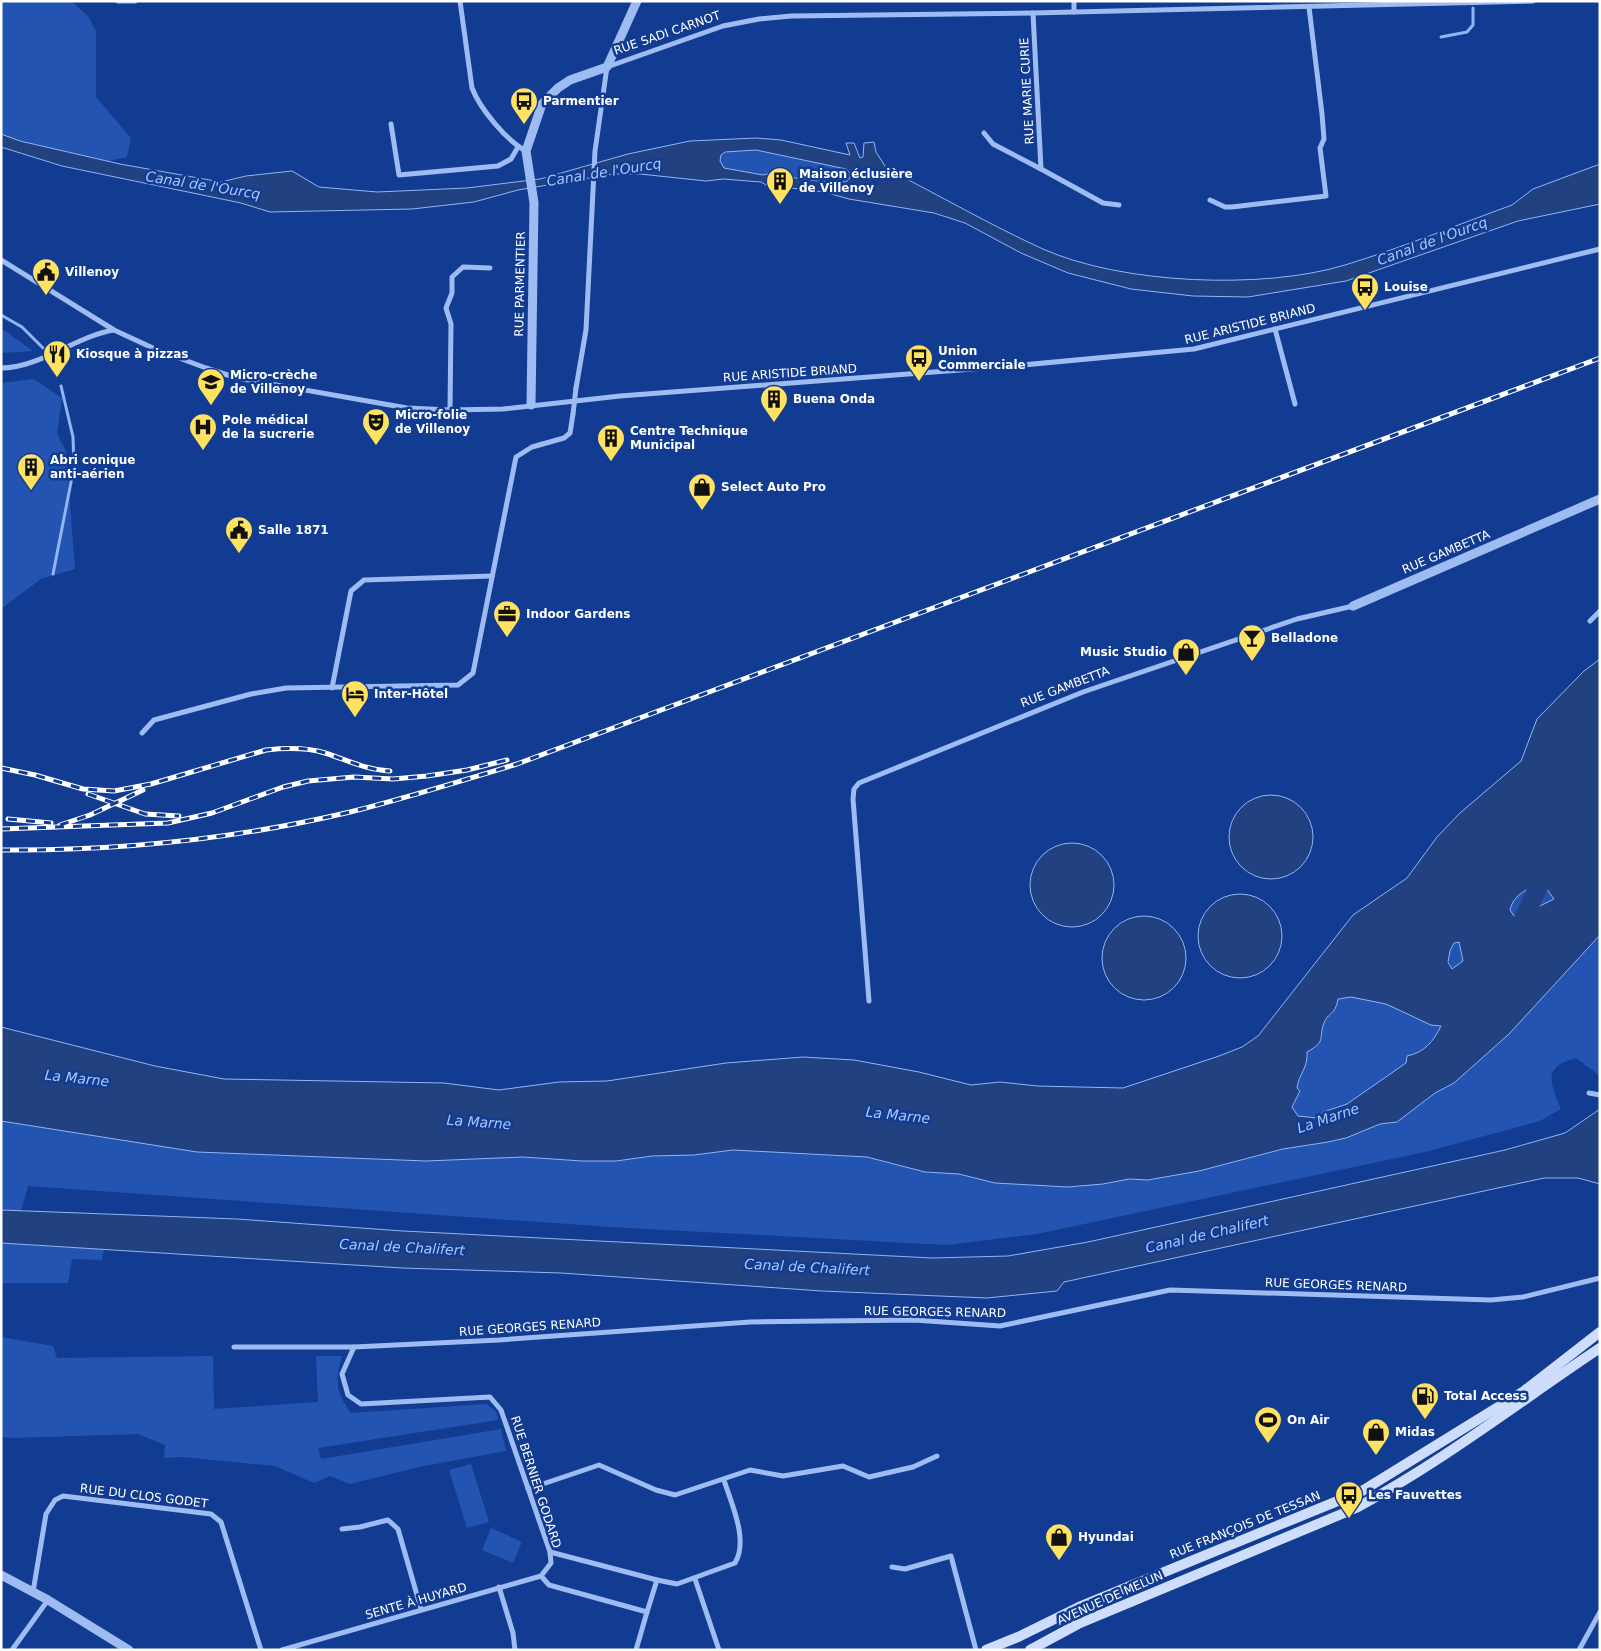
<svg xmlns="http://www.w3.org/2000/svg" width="1601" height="1651" font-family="'DejaVu Sans',sans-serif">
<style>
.green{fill:#2454b1}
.water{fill:#214181;stroke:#91b5f5;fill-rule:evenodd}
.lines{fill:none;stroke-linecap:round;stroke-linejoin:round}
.stream{stroke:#91b5f5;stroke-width:3}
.river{stroke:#214181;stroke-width:19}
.minor{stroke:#9fbcf2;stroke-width:5}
.tertiary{stroke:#9fbcf2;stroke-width:9}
.secondary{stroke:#ceddfc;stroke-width:10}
.rail-casing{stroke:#fff;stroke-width:5}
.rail{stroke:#123c92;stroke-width:3;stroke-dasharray:9;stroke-linecap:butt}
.minor-bridge{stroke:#9fbcf2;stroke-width:5}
.labels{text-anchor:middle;stroke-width:5;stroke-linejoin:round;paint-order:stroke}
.street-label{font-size:12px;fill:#fff;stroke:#123c92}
.poi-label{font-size:12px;font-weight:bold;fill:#fff;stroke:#123c92;text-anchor:start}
.water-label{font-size:14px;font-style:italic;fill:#abc6f9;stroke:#123c92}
</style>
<rect width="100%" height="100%" fill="#123c92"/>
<g class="green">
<polygon points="1,1 71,1 88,16 96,31 96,97 131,138 127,157 94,164 1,136"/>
<polygon points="756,150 846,169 850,173 850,178 846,182 825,182 767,174 763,175 724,168 720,162 721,155 725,152"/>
<polygon points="1,328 33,351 1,353"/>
<polygon points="34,379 62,398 57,434 66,451 75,569 41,579 1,609 1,383"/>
<path d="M1543 884 1554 898C1543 906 1527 915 1514 916L1510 910C1513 895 1529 887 1543 884Z"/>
<path d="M1600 935V1076L1576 1058C1542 1067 1550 1082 1561 1109L1540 1121 1425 1152 1037 1234 946 1245 611 1227 28 1186 21 1211 1 1210V1121L197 1152 426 1161 523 1157 582 1161H616L652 1156 694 1155 733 1150 867 1157 925 1172 959 1174 995 1183 1068 1187 1103 1184 1129 1179 1148 1180 1227 1164 1283 1149 1328 1142 1346 1138 1380 1124 1397 1122 1435 1093 1454 1083 1509 1034Z"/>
<path d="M1459 942 1463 961 1452 969C1447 959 1449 953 1454 943Z"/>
<path d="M1351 997 1386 1004 1419 1019 1441 1026C1433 1041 1425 1052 1407 1056L1406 1063 1347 1104 1323 1112 1317 1118 1298 1116 1292 1107 1300 1092 1297 1088C1299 1073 1308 1068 1307 1052 1327 1042 1318 1039 1324 1023 1328 1012 1336 1014 1337 999Z"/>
<polygon points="1,1243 104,1249 102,1260 72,1259 68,1283 1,1283"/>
<path d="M1 1337 53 1346 57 1358 213 1356 214 1409 318 1402 316 1356H342C335 1381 335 1391 351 1413L486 1404 496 1411 498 1420 318 1448 321 1459 501 1429 506 1451 419 1467 350 1484 330 1476 314 1483 275 1466 182 1457 164 1458 165 1445 138 1434 14 1438 1 1437Z"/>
<polygon points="471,1464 489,1522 467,1528 449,1470"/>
<polygon points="491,1528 522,1542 513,1563 482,1550"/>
</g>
<g class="water">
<path d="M1 134 20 141 120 164 221 182 246 176 292 171 319 187 377 192 467 188 540 179 628 154 690 141 756 138 781 140 850 155 846 143H854L860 158 863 157 864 143 874 142 876 152 887 169C939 195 990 225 1043 249 1121 284 1263 290 1345 265 1401 248 1457 225 1512 205L1533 189 1600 164V204L1518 221 1346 281 1248 297 1193 296 1131 289 1068 273 1021 253 965 223 934 213 849 199 824 192 766 185 761 182 723 179 706 181 640 174H613L518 190 474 202 412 209 270 212 241 203 62 166 1 147ZM756 150 846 169 850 173V178L846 182H825L767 174 763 175 724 168 720 161 721 155 725 152Z"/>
<path d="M1600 659V935L1509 1034 1454 1083 1435 1093 1397 1122 1380 1124 1346 1138 1328 1142 1283 1149 1199 1171 1148 1180 1129 1179 1103 1184 1068 1187 995 1183 959 1174 925 1172 867 1157 733 1150 694 1155 652 1156 616 1161H582L523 1157 426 1161 197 1152 1 1121V1027L155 1066 224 1079 444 1083 499 1090 559 1082 607 1081 726 1063 803 1057 854 1060 919 1072 971 1085 1000 1082 1037 1086 1123 1088 1219 1056 1242 1047 1258 1036 1353 915 1407 878 1437 837 1460 813 1521 761 1537 719 1584 671ZM1543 884 1554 899 1522 915 1514 916 1510 910C1513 895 1529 887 1543 884ZM1459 942 1463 961 1452 969 1448 962 1450 951 1454 943ZM1351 997 1386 1004 1431 1025 1441 1026C1433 1042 1425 1052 1407 1056L1406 1063 1347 1104 1323 1112 1317 1118 1298 1116 1292 1107 1300 1091 1297 1088C1299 1073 1308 1069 1307 1052 1327 1041 1318 1039 1324 1023 1328 1012 1335 1016 1338 999Z"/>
<circle cx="1271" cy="837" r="42"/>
<circle cx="1072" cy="885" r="42"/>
<circle cx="1240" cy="936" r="42"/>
<circle cx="1144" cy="958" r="42"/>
<polygon points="1600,1109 1600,1184 1578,1178 1544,1178 1064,1282 1057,1291 987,1298 822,1291 561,1273 402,1268 1,1243 1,1210 237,1219 403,1231 932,1258 1008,1256 1088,1242 1505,1150 1565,1133"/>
</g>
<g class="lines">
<g class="stream">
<polyline points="1441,37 1467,32 1473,25 1473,8"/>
<polyline points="1,315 22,327 43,348"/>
<polyline points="53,574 74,467 73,437 61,386"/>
</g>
<polyline class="river" points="1516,935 1550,862"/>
<g class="minor">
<polyline points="118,1 135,1"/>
<path d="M460 1 472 88C480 109 507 141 526 151"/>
<polyline points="1074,12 1074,1"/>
<polyline points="1033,13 1041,169 1103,203 1119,205"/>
<polyline points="391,124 399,175 498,166 511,159 518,147"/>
<polyline points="984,133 993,144 1041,169"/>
<polyline points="1210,200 1225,207 1232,207 1326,196 1320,148 1324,139 1322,114 1309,7"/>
<polyline points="1,260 114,330 155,349 206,368 237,378 407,408 450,410 503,409 620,396 1012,366 1194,349 1600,249"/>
<polyline points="1275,329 1295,404"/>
<path d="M1 368C40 368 76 336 114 330"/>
<polyline points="576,388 586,330 595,151 607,67 723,26 759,19 791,16 1033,13 1533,1"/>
<polyline points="450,410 451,324 446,308 452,293 452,277 463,267 490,268"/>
<polyline points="1590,621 1600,611"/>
<polyline points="332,688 351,591 364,580 492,576"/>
<polyline points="142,733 154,720 251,694 286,688 458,685 473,673 516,457 532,447 564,438 570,433 573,414"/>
<polyline points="869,1001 853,799 854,789 859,783 1083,692 1297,619 1353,606"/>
<polyline points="1589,1093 1600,1095"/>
<polyline points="234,1347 354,1347 499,1340 750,1322 914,1320 1000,1326 1170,1290 1491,1300 1523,1297 1600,1278"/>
<polyline points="528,1489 599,1465 656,1490 675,1495 750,1470 783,1476 843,1466 869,1477 913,1467 937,1456"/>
<polyline points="342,1529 360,1527 388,1520 398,1529 421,1609"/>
<polyline points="892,1567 905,1569 951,1556 976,1650"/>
<polyline points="541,1576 549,1585 647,1612 657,1580 550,1552"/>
<polyline points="695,1579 719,1650"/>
<path d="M657 1580 677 1584 735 1563C749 1540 731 1503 724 1480"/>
<polyline points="499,1587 513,1633 515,1650"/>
<polyline points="33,1592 46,1514 55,1500 63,1496 211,1514 221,1522 261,1650"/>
<polyline points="12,1650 48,1600"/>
<polyline points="282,1650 541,1576 551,1563 550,1552 501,1410 490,1397 361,1404 348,1395 342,1374 354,1347"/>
<polyline points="636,1650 647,1612"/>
<polyline points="1579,1650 1600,1612"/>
</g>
<g class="tertiary">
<polyline points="531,405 534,203 526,151 542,104 558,88 570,80 607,67 637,1"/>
<polyline points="1353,606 1600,499"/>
<polyline points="1,1575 48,1600 129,1650"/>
</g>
<g class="secondary">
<polyline points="986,1650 1018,1637 1079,1607 1362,1491 1524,1391 1600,1332"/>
<path d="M1030 1650 1078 1624 1356 1508C1442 1462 1519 1402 1600 1348"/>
</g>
<g class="rail-casing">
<g id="rail">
<path d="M1 768 35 775 83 789 114 791 151 784 266 750C285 748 306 747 325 753 347 760 366 770 390 771"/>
<polyline points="88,794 145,814 179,816"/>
<polyline points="8,819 51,823"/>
<polyline points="60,825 90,815 143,790"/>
<polyline points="1,829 168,823 212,813 283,787 308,781 354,777 393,779 427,776 467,770 507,760"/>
<path d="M1 850C118 851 236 839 350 812 406 798 461 781 517 764L1600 358"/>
</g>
</g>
<use href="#rail" class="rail"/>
<polyline class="minor-bridge" points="573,414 576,388"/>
</g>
<defs>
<g id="bus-pin" transform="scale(1.4375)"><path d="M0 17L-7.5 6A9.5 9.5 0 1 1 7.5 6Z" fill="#ffe260" stroke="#123c92"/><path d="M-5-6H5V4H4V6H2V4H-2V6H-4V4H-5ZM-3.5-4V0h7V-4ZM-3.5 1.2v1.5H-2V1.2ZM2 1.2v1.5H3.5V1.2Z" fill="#111"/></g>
<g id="building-pin" transform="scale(1.4375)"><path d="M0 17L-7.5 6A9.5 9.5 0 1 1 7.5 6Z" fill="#ffe260" stroke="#123c92"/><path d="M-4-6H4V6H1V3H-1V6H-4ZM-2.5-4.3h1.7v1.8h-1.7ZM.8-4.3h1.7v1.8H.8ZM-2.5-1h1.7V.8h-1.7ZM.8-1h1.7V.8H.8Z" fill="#111"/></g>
<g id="civic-pin" transform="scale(1.4375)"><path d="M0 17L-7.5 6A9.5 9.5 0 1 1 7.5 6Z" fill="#ffe260" stroke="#123c92"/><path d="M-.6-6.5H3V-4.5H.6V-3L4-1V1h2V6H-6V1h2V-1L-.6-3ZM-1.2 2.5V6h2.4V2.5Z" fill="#111"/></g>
<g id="restaurant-pin" transform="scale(1.4375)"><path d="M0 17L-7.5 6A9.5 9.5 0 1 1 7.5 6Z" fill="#ffe260" stroke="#123c92"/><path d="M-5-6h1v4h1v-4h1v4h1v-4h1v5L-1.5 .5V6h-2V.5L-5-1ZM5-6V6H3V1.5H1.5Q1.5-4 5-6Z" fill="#111"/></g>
<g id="school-pin" transform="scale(1.4375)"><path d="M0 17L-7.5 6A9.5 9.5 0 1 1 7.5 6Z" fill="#ffe260" stroke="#123c92"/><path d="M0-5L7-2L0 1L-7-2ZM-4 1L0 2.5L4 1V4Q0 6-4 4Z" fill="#111"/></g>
<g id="theatre-pin" transform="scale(1.4375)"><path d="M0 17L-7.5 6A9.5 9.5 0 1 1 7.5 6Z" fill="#ffe260" stroke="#123c92"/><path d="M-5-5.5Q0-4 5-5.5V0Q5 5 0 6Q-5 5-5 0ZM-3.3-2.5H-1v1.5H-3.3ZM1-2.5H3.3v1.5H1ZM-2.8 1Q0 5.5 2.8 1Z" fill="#111"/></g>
<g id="hospital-pin" transform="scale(1.4375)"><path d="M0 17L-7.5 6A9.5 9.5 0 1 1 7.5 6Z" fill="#ffe260" stroke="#123c92"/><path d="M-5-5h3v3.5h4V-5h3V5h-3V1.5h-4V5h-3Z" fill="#111"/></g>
<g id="shop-pin" transform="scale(1.4375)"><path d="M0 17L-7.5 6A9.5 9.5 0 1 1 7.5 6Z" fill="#ffe260" stroke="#123c92"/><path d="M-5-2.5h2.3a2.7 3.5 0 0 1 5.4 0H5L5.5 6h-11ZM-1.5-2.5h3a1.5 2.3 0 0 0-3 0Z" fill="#111"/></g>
<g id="office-pin" transform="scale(1.4375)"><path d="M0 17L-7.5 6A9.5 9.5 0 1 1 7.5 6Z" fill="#ffe260" stroke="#123c92"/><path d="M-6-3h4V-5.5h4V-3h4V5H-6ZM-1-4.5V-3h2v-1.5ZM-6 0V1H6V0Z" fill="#111"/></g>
<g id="bar-pin" transform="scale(1.4375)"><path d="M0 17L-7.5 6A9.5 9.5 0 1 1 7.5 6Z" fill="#ffe260" stroke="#123c92"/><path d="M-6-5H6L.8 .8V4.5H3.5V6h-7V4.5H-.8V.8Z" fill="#111"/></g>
<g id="hotel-pin" transform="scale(1.4375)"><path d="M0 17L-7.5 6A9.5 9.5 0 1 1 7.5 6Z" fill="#ffe260" stroke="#123c92"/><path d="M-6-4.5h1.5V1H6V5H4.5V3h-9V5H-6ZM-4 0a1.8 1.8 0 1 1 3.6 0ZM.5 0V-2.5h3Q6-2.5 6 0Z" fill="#111"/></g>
<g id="fuel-pin" transform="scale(1.4375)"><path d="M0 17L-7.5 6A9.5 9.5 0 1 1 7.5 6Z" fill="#ffe260" stroke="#123c92"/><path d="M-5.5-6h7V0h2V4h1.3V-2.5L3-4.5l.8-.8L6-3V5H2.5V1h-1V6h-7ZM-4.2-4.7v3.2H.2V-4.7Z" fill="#111"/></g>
<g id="stadium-pin" transform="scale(1.4375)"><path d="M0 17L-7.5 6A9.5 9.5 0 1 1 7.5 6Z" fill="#ffe260" stroke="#123c92"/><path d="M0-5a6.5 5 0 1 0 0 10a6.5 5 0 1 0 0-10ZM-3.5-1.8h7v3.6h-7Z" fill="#111"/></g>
</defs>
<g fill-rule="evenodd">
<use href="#bus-pin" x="524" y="101"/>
<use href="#building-pin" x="780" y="181"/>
<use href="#civic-pin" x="46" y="272"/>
<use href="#bus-pin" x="1365" y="287"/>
<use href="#restaurant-pin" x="57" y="354"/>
<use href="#bus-pin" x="919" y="358"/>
<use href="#school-pin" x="211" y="382"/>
<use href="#building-pin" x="774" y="399"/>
<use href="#theatre-pin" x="376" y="422"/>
<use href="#hospital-pin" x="203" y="427"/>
<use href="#building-pin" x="611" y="438"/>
<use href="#building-pin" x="31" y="467"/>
<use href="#shop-pin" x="702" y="487"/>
<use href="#civic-pin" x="239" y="530"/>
<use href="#office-pin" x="507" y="614"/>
<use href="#bar-pin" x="1252" y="638"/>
<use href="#shop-pin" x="1186" y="652"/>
<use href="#hotel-pin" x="355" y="694"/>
<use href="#fuel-pin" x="1425" y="1396"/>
<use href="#stadium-pin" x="1268" y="1420"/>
<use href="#shop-pin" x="1376" y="1432"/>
<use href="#bus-pin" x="1349" y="1495"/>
<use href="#shop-pin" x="1059" y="1537"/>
</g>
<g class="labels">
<g class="street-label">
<text transform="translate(667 33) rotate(-19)" y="4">RUE SADI CARNOT</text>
<text transform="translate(1027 91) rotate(-93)" y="4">RUE MARIE CURIE</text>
<text transform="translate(520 284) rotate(-89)" y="4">RUE PARMENTIER</text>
<text transform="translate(1250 324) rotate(-14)" y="4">RUE ARISTIDE BRIAND</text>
<text transform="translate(790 373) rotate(-4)" y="4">RUE ARISTIDE BRIAND</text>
<text transform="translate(1446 552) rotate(-23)" y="4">RUE GAMBETTA</text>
<text transform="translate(1065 687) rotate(-21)" y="4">RUE GAMBETTA</text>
<text transform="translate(1336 1285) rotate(2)" y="4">RUE GEORGES RENARD</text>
<text transform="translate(935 1312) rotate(1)" y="4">RUE GEORGES RENARD</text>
<text transform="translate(530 1327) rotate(-4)" y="4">RUE GEORGES RENARD</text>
<text transform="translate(536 1482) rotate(72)" y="4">RUE BERNIER GODARD</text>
<text transform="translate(144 1496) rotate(7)" y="4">RUE DU CLOS GODET</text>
<text transform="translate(1245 1525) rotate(-22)" y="4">RUE FRANÇOIS DE TESSAN</text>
<text transform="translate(1110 1598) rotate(-24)" y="4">AVENUE DE MELUN</text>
<text transform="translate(416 1601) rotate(-16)" y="4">SENTE À HUYARD</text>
</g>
<g class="poi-label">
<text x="543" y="105">Parmentier</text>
<text x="799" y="178">Maison éclusière<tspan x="799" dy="14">de Villenoy</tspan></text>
<text x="65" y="276">Villenoy</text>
<text x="1384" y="291">Louise</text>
<text x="938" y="355">Union<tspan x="938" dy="14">Commerciale</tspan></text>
<text x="76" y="358">Kiosque à pizzas</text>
<text x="230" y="379">Micro-crèche<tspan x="230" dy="14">de Villenoy</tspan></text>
<text x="793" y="403">Buena Onda</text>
<text x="395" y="419">Micro-folie<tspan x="395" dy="14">de Villenoy</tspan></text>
<text x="222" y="424">Pole médical<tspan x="222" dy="14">de la sucrerie</tspan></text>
<text x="630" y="435">Centre Technique<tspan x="630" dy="14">Municipal</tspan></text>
<text x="50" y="464">Abri conique<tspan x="50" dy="14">anti-aérien</tspan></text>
<text x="721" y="491">Select Auto Pro</text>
<text x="258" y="534">Salle 1871</text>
<text x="526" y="618">Indoor Gardens</text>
<text x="1271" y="642">Belladone</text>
<text x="1167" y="656" text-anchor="end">Music Studio</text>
<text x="374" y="698">Inter-Hôtel</text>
<text x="1444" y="1400">Total Access</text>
<text x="1287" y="1424">On Air</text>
<text x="1395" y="1436">Midas</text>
<text x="1368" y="1499">Les Fauvettes</text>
<text x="1078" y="1541">Hyundai</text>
</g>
<g class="water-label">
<text transform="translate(604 172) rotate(-9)" y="5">Canal de l'Ourcq</text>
<text transform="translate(203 185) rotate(9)" y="5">Canal de l'Ourcq</text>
<text transform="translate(1432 241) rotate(-20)" y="5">Canal de l'Ourcq</text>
<text transform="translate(77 1078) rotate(6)" y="5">La Marne</text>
<text transform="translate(898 1115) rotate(6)" y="5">La Marne</text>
<text transform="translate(1328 1118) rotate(-19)" y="5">La Marne</text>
<text transform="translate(479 1122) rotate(4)" y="5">La Marne</text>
<text transform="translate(1207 1234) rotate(-13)" y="5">Canal de Chalifert</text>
<text transform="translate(402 1247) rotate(3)" y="5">Canal de Chalifert</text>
<text transform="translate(807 1267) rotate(3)" y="5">Canal de Chalifert</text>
</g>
</g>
<rect width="1601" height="1651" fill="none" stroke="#ffffff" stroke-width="5"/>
</svg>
